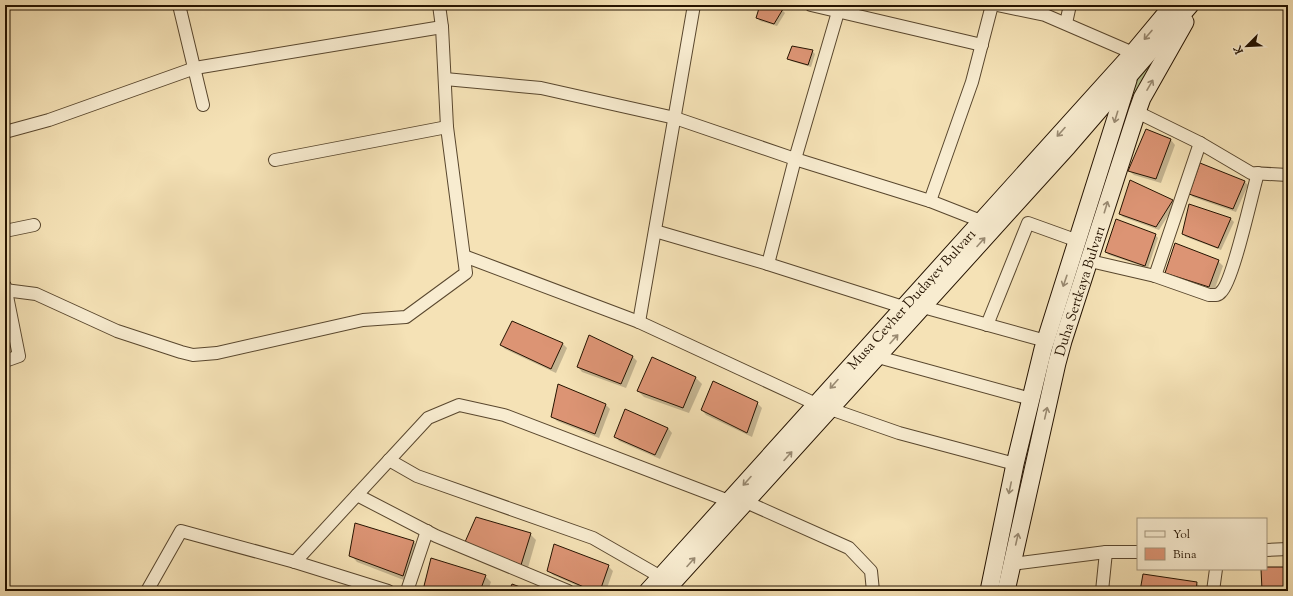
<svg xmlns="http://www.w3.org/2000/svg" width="1293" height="596" font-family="'Sorts Mill Goudy',serif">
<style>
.green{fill:#b6c492;stroke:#6e6c49}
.shadow{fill:#0003}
.building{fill:#dc9474;stroke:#251300}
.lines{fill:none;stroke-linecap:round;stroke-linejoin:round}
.street-casing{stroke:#59472e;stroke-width:14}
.secondary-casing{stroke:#251300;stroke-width:19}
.street{stroke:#f8ecd0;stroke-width:12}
.secondary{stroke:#f8ecd0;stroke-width:17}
.oneway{stroke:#998a72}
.labels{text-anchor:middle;stroke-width:3;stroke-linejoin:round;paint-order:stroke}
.street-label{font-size:14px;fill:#251300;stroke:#f8ecd0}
</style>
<rect width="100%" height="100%" fill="#f5e2b6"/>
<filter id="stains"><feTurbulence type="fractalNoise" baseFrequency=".005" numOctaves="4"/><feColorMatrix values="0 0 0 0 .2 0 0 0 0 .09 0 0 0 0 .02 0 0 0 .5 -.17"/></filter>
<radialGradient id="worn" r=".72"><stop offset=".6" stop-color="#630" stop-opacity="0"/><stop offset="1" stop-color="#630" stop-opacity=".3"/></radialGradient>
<polygon class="green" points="1148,66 1149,70 1133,98 1131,97 1130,94 1143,68"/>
<g class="shadow">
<polygon points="761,5 766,5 782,10 785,13 777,26 760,21 757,18"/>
<polygon points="812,51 815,54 811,67 791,61 788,58"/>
<polygon points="1147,130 1171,140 1175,145 1161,183 1134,175 1129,171"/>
<polygon points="1201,164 1245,182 1248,185 1236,212 1193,197 1190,194"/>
<polygon points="1130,182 1173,201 1176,203 1159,230 1123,217 1120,214"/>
<polygon points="1190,205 1231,219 1234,222 1221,250 1186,237 1183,234"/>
<polygon points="1155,235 1158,238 1148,268 1109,255 1106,252"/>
<polygon points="1218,261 1223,266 1214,291 1171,278 1166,273"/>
<polygon points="512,322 563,344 567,348 556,373 505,349 501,345"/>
<polygon points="632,356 637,361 626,388 582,372 578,367"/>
<polygon points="696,378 702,384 689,413 644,397 638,391"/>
<polygon points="757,403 762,408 752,437 706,415 702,410"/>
<polygon points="606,405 610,409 599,438 557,421 553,417"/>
<polygon points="668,428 672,433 660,459 619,441 615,436"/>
<polygon points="1288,520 1288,530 1286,528"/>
<polygon points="530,534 536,540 527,571 472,548"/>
<polygon points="414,542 420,549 409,582 357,562 351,555"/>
<polygon points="608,566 613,571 606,591 589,591 553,575 548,570"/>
<polygon points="1266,568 1288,568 1288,591 1264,591 1263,590 1262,569 1266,569"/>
<polygon points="485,576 491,582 488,591 425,591 424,589"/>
<polygon points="1196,583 1203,589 1202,591 1141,591"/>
</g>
<g class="building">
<polygon points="760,5 769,5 783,9 774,24 756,18"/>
<polygon points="792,46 813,50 808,65 787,59"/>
<polygon points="1146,129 1171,139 1156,179 1128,171"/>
<polygon points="1200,163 1245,181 1233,209 1189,194"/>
<polygon points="1130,180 1173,200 1156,227 1119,214"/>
<polygon points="1189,204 1231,218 1218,248 1182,234"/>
<polygon points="1116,219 1156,234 1145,266 1105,252"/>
<polygon points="1175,243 1219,260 1209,287 1165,273"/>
<polygon points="512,321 563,343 551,369 500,345"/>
<polygon points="589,335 633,356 621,384 577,367"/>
<polygon points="652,357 696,377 683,408 637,391"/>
<polygon points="713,381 758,402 747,433 701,410"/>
<polygon points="558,384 606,404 595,434 551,417"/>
<polygon points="625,409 668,428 655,455 614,437"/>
<polygon points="476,517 531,533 521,565 465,542"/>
<polygon points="355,523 414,541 403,576 349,556"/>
<polygon points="554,544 609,565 600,591 593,591 547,571"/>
<polygon points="431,558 486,575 480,591 426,591 423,590"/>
<polygon points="1266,567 1288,567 1288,590 1262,590 1261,569 1266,569"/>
<polygon points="1143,574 1197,582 1196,591 1140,591"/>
<polygon points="512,584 531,591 509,591"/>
</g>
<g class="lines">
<g class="street-casing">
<g id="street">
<polyline points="179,5 203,105"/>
<polyline points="811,5 982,45"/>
<polyline points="997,5 1045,15 1133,53"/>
<polyline points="1066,23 1070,5"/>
<polyline points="445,79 541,88 675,118 795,159 930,201 981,221"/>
<polyline points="1137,112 1200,143 1251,173 1288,175"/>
<polyline points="5,132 49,120 195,68 442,27"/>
<polyline points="275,160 447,127"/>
<polyline points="930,201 972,82 992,5"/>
<polyline points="5,231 34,225"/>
<polyline points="655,231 768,264 903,307"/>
<polyline points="464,256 639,322 816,404 899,433 1015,464"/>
<path d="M1090 261 1155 276 1209 295C1214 295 1218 296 1221 292 1233 282 1252 193 1258 173"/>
<polyline points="768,264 795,159 838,12"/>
<polyline points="1155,276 1200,143"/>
<polyline points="5,286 19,356 5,361"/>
<polyline points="5,290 36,294 117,331 181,352 193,355 217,353 363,320 406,317 466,273 447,127 442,27 439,5"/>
<polyline points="923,307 1046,341"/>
<polyline points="639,322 694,5"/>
<polyline points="987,325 1028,223 1078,241"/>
<polyline points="878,357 1031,399"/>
<polyline points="389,460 417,476 593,538 661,577"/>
<polyline points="357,495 436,536 568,591"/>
<polyline points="746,502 849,548 871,571 873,591"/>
<polyline points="1266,550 1288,549"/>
<polyline points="295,562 428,418 459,405 504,415 729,501"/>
<polyline points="1012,564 1106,552 1138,552"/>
<polyline points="147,591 181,531 295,562 388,591"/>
<polyline points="407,591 427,531"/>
<polyline points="1102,591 1106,552"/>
<polyline points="1213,591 1216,569"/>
</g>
</g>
<g class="secondary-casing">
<g id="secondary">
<path id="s1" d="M648 591 1133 53 1173 5"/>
<polyline points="665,591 1068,146 1190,5"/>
<polyline points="989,591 1015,464 1043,349 1128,80"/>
<path id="s2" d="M1006 591 1057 363 1063 341 1137 112 1142 98 1185 22"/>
</g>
</g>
<use href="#street" class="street"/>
<use href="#secondary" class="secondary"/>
</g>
<defs><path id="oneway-shaft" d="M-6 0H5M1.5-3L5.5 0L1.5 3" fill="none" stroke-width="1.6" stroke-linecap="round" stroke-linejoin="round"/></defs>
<g class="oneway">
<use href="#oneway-shaft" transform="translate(1148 35) rotate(131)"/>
<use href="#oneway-shaft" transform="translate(1150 85) rotate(-60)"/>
<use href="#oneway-shaft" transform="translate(1116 117) rotate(107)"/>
<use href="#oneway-shaft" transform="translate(1061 132) rotate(132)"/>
<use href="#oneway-shaft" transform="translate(1106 207) rotate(-73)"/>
<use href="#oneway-shaft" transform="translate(981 242) rotate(-48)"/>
<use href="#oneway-shaft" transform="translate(1065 281) rotate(109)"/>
<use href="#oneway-shaft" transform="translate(894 339) rotate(-48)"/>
<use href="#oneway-shaft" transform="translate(834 384) rotate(132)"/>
<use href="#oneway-shaft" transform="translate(1046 413) rotate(-77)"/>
<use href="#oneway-shaft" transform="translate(788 456) rotate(-48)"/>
<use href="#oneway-shaft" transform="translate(747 481) rotate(132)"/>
<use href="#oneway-shaft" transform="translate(1010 488) rotate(102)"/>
<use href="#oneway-shaft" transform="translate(1017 539) rotate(-77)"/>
<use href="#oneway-shaft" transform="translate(691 562) rotate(-48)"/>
</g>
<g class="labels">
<g class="street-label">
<text dy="5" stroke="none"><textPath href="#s2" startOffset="309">Duha Sertkaya Bulvarı</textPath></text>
<text dy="5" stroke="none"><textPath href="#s1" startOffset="393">Musa Cevher Dudayev Bulvarı</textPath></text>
</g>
</g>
<rect width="1293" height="596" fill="none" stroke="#f5e2b6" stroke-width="20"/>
<rect x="6" y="6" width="1281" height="584" fill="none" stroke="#251300" stroke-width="2"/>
<rect x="10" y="10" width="1273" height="576" fill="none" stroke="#251300"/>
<rect x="1137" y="518" width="130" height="52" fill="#f8ecd0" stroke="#a4957d"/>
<rect x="1145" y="531" width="20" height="6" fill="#f8ecd0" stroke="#a4957d"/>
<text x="1173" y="538" font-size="12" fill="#251300">Yol</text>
<rect x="1145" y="548" width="20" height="12" fill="#dc9474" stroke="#a4957d"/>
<text x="1173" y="558" font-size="12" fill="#251300">Bina</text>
<g transform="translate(1247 46) rotate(246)" stroke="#f8ecd0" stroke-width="3" paint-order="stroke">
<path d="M0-3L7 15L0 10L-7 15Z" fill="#251300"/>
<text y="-6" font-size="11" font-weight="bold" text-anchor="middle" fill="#251300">K</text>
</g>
<rect width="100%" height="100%" filter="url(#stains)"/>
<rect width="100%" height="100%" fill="url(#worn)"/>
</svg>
